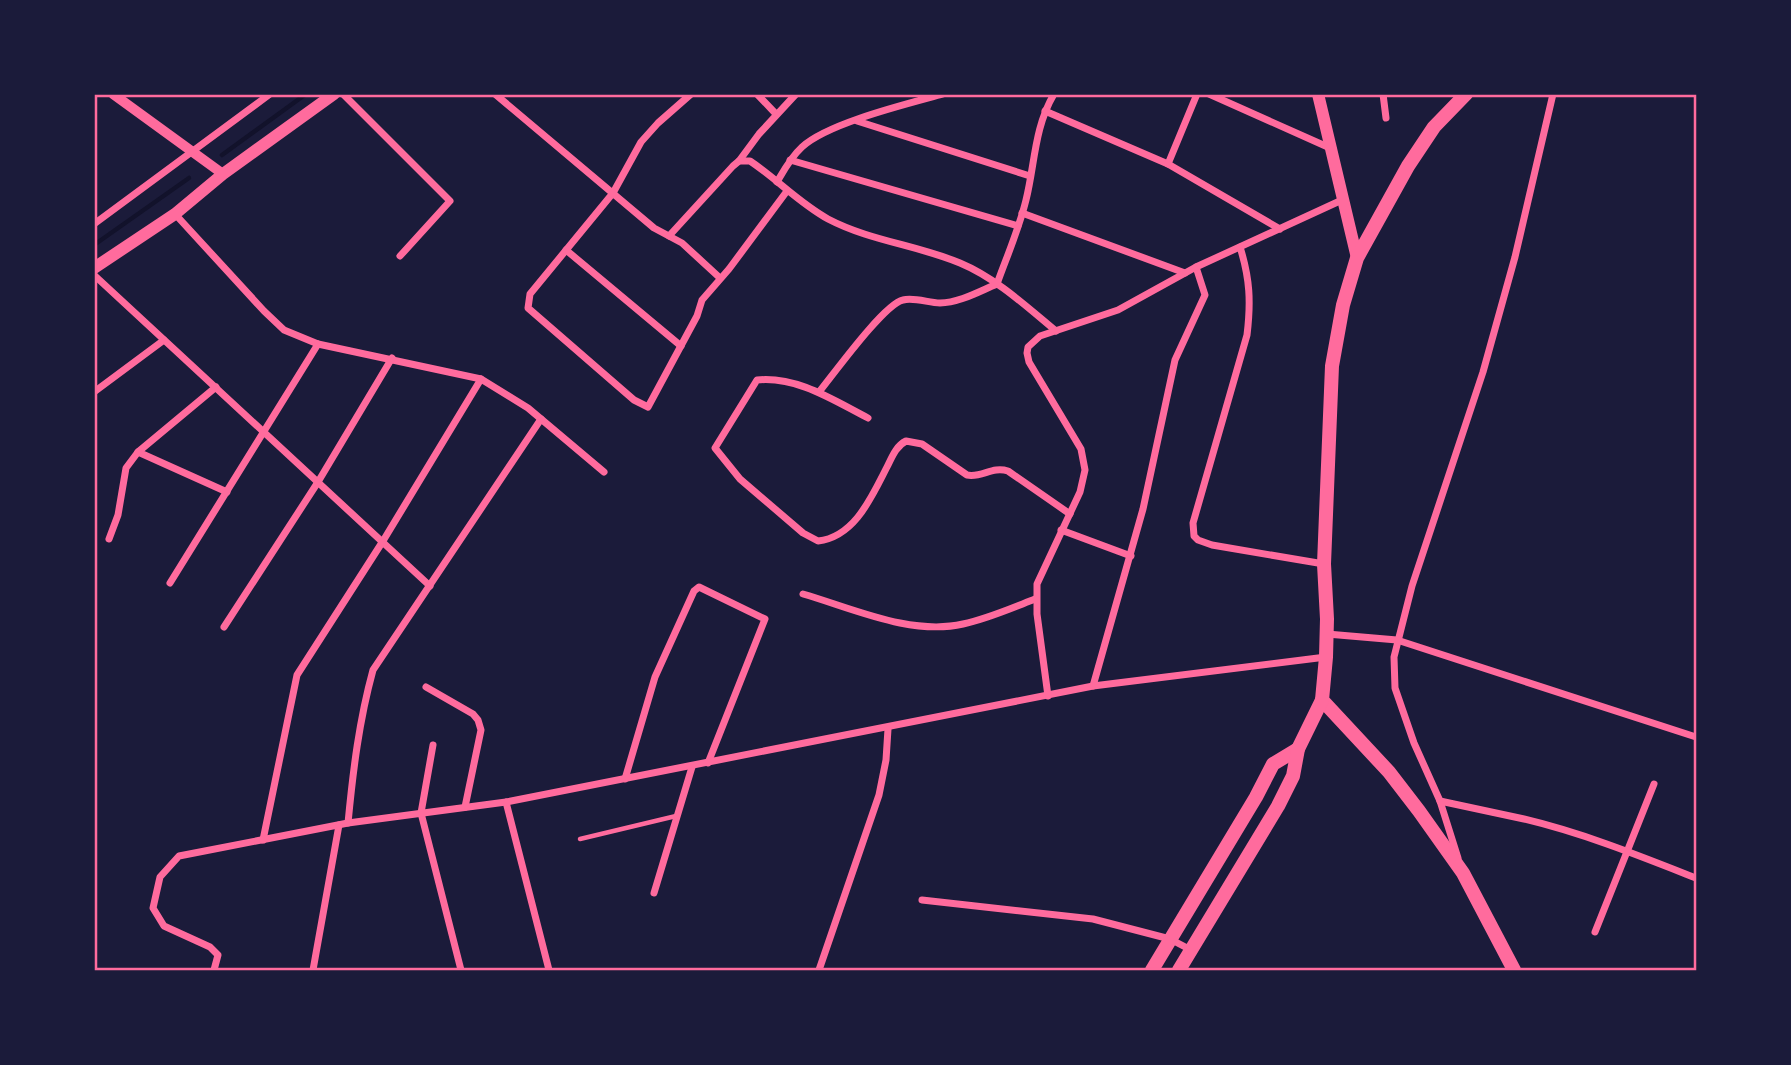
<svg xmlns="http://www.w3.org/2000/svg" width="1791" height="1065" font-family="Raleway,sans-serif">
<style>
.lines{fill:none;stroke-linecap:round;stroke-linejoin:round}
.stream{stroke:#12122b;stroke-width:4.5}
.service{stroke:#ff6b9d;stroke-width:4.5}
.minor{stroke:#ff6b9d;stroke-width:7}
.tertiary{stroke:#ff6b9d;stroke-width:10}
.secondary{stroke:#ff6b9d;stroke-width:12}
.primary{stroke:#ff6b9d;stroke-width:14}
.neatline{fill:none;stroke:#ff6b9d;stroke-width:2.5}
</style>
<rect width="100%" height="100%" fill="#1b1b3a"/>
<g class="lines">
<g class="stream">
<polyline points="222,155 306,94"/>
<polyline points="94,245 189,178"/>
</g>
<polyline class="service" points="580,839 676,816"/>
<g class="minor">
<polyline points="343,94 450,201 400,256"/>
<polyline points="495,94 654,228 682,243 720,278"/>
<polyline points="691,94 658,123 641,142 613,193 530,294 528,308 634,400 648,407 697,316 702,300 729,269 787,191"/>
<polyline points="757,94 776,114"/>
<polyline points="1209,94 1330,148"/>
<polyline points="1383,94 1386,118"/>
<polyline points="1045,111 1168,164 1280,229"/>
<polyline points="857,121 1030,176"/>
<polyline points="790,160 1018,226"/>
<polyline points="739,161 759,134 796,94"/>
<polyline points="1168,164 1197,94"/>
<path d="M777 182C784 170 791 157 802 147 828 123 907 104 943 94"/>
<polyline points="1022,213 1185,273"/>
<polyline points="175,214 264,311 284,330 318,344 481,379 528,408 604,472"/>
<polyline points="94,224 270,94"/>
<path d="M669 236 733 166 739 161H750C777 179 799 203 828 219 870 241 917 245 960 263 996 278 1027 307 1056 331"/>
<path d="M1240 247C1250 279 1251 302 1247 335L1193 523 1194 536 1198 540 1212 545 1324 564"/>
<polyline points="566,250 681,346"/>
<polyline points="94,275 430,586"/>
<polyline points="216,387 138,452 227,492"/>
<polyline points="94,392 164,340"/>
<path d="M819 392C833 375 884 304 903 300 914 297 929 303 940 303 959 303 980 291 997 284 1007 256 1019 229 1026 200 1035 164 1034 128 1054 94"/>
<path d="M868 418C833 400 797 376 757 380L715 448 740 479 803 533 818 541C855 537 872 496 887 467 892 457 896 446 906 441L922 444 967 475C982 478 992 466 1008 471L1070 514"/>
<polyline points="1061,530 1131,556"/>
<polyline points="109,539 118,515 126,468 138,452"/>
<polyline points="170,583 318,344"/>
<path d="M803 594C852 608 911 636 963 624 987 619 1012 608 1035 599"/>
<polyline points="224,627 318,482 392,358"/>
<polyline points="1327,634 1397,640 1696,737"/>
<polyline points="1093,686 1143,509 1175,360 1205,295 1196,267"/>
<polyline points="426,687 473,714 478,720 481,730 465,807"/>
<polyline points="1048,696 1037,614 1037,584 1080,492 1085,470 1081,449 1029,362 1027,353 1028,347 1040,336 1118,310 1196,267 1342,200"/>
<polyline points="433,745 421,813 461,970"/>
<polyline points="625,779 655,677 694,591 699,587 765,619 708,763"/>
<path d="M1440 801C1468 807 1496 813 1524 819 1583 833 1640 856 1696 878"/>
<polyline points="506,802 549,970"/>
<path d="M348 823C353 771 359 721 373 670L541 419"/>
<polyline points="263,840 297,675 383,541 481,379"/>
<polyline points="1458,858 1440,801 1414,743 1395,688 1394,657 1412,586 1483,372 1515,257 1553,94"/>
<polyline points="654,893 692,767"/>
<polyline points="922,900 1093,919 1170,939 1191,950"/>
<polyline points="1595,932 1654,784"/>
<polyline points="214,970 218,955 210,947 164,926 153,908 160,877 179,856 348,823 506,802 1093,686 1326,657"/>
<polyline points="313,970 339,825"/>
<polyline points="819,970 879,795 886,760 888,729"/>
</g>
<polyline class="tertiary" points="113,94 223,174"/>
<g class="secondary">
<polyline points="1318,94 1357,258"/>
<polyline points="94,268 175,214 223,174 334,94"/>
</g>
<g class="primary">
<polyline points="1466,94 1434,127 1408,166 1357,258 1343,305 1332,366 1324,564 1327,619 1326,657 1322,700 1389,772 1419,811 1463,873 1514,970"/>
<polyline points="1152,970 1256,797 1273,764 1298,749"/>
<polyline points="1179,970 1278,806 1293,776 1298,749 1322,700"/>
</g>
</g>
<rect width="1791" height="1065" fill="none" stroke="#1b1b3a" stroke-width="192"/>
<rect x="96" y="96" width="1599" height="873" class="neatline"/>
</svg>
